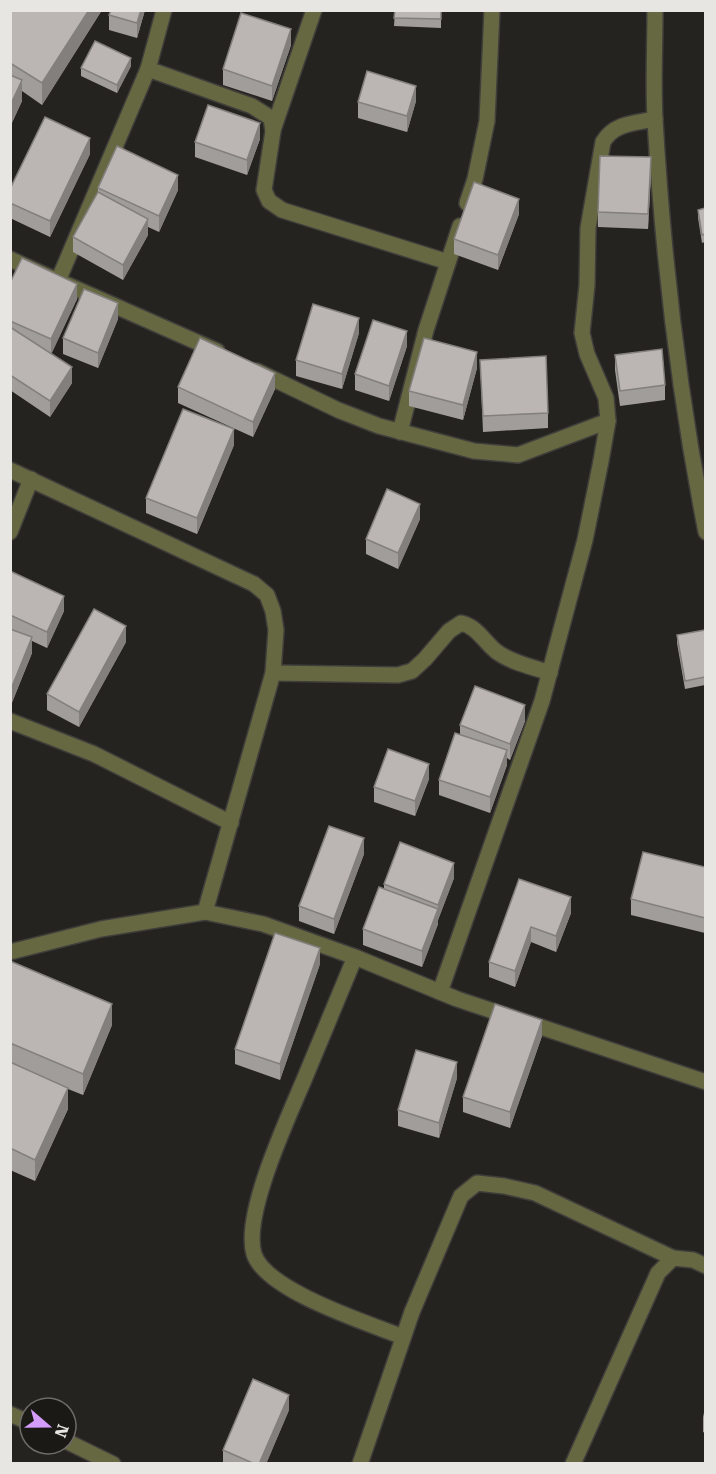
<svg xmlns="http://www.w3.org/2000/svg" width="716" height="1474" font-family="'Roboto Serif',serif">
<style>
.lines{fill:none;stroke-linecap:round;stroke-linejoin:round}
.minor-casing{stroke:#3f3e3a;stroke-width:18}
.tertiary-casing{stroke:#3f3e3a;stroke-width:18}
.minor{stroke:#666842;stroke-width:15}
.tertiary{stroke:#666842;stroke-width:15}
.wall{fill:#a19d9a}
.shaded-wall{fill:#837f7d}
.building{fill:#bbb6b3;stroke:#837f7d;stroke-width:1.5}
</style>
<rect width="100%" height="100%" fill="#24231f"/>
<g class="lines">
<g class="minor-casing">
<g id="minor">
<path d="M655 10C655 47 653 84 655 120 663 258 679 396 706 532"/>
<polyline points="148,69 252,106 271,118 273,131 264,190 269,201 282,210 448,262"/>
<polyline points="273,130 314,10"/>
<polyline points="467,203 475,179 487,121 492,10"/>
<polyline points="10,259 58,281 148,69 164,10"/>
<polyline points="61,282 217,351"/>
<polyline points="257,371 338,410 379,426 474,451 518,455 608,421"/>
<polyline points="400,432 426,330 460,226"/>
<polyline points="10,470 254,584 267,595 273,611 276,630 273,673 205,912"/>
<polyline points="10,532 31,479"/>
<path d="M273 673 398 675 412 671 425 659 449 631 461 623C478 627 483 641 497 652 512 663 533 667 550 673"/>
<polyline points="10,721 94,754 231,823"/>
<path d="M355 957C339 996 322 1036 306 1075 290 1114 242 1214 254 1254 266 1291 368 1323 403 1337"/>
<path d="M440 992 542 701 585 540 601 461 608 421 606 398 587 354 582 333 587 285 588 228 603 142C614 123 635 123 655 119"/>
<polyline points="10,1414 30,1423"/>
<polyline points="66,1441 113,1464"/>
<polyline points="360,1464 412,1312 461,1196 477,1183 504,1186 535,1193 673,1258"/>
<polyline points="573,1464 658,1273 673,1258 693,1260 706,1266"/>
</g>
</g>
<g class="tertiary-casing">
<polyline id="tertiary" points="10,952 101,929 205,912 263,924 355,957 457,999 706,1082"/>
</g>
<use href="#minor" class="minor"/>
<use href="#tertiary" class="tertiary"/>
</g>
<g class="wall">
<polygon points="10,10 102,10 42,105 22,91 22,101 10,127"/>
<polygon points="145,10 137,38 109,30 109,15"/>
<polygon points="395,10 441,10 441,28 394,26"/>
<polygon points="291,45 272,101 223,85 223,69"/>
<polygon points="131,66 117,93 81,76 81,68"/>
<polygon points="416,101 407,132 358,118 358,102"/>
<polygon points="260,139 247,175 195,157 195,142"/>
<polygon points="90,154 50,237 10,218 10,189"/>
<polygon points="651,173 648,229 598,227 598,212"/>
<polygon points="98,188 178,190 159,232 148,227 148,235 123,280 73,252 73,237 98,193"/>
<polygon points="705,208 705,242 702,243 698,218 698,210"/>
<polygon points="519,214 498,270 454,254 454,239"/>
<polygon points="10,283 77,299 51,354 72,383 50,417 10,390"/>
<polygon points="118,319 98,368 63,354 63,338"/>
<polygon points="359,333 342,389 296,376 296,360"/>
<polygon points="407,346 389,401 355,390 355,374"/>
<polygon points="615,355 665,385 665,400 620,406 615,370"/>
<polygon points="480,360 548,413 548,428 483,432"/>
<polygon points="477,368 463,420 409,406 409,391"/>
<polygon points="178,387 275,389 253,437 178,403"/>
<polygon points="234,445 197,534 146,513 146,498"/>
<polygon points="420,519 398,569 366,554 366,539"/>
<polygon points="10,571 64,611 47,648 32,641 32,653 11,705 10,705"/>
<polygon points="705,630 705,685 685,689 677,643 677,635"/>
<polygon points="126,642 79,727 47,710 47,694"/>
<polygon points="525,721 510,760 507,758 507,765 490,813 439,795 439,780 460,734 460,725"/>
<polygon points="429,779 415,816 374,802 374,787"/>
<polygon points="364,854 334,934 299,921 299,906"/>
<polygon points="705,867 705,933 631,915 631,899"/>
<polygon points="454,878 438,920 438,924 422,967 363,945 363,929 384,888 384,884"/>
<polygon points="519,879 571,913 556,952 531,942 515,987 489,977 489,962"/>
<polygon points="10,961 112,1025 83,1095 68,1089 68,1109 35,1181 10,1170"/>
<polygon points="320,964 280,1080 235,1064 235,1049"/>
<polygon points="542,1036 510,1128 463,1112 463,1097"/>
<polygon points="457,1078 439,1138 398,1126 398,1110"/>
<polygon points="705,1408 705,1433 703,1432 703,1417"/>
<polygon points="289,1410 266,1464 223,1464 223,1450"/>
</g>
<g class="shaded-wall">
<polygon points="89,10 102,10 42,105 42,83"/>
<polygon points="141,10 145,10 137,38 137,23"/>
<polygon points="291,29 291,45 272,101 272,86"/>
<polygon points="131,58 131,66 117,93 117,85"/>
<polygon points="22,80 22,101 10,127 10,106"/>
<polygon points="416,86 416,101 407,132 407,116"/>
<polygon points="260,123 260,139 247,175 247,160"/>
<polygon points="90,138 90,154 50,237 50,221"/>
<polygon points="651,157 651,173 648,229 648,214"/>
<polygon points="178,175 178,190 159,232 159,216"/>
<polygon points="519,199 519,214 498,270 498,255"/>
<polygon points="148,219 148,235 123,280 123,265"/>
<polygon points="77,284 77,299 51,355 51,339"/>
<polygon points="118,303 118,319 98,368 98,353"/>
<polygon points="359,318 359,333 342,389 342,374"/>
<polygon points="407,331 407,346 389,401 389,386"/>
<polygon points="477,352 477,368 463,420 463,405"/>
<polygon points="72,367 72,383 50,417 50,401"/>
<polygon points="275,373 275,389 253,437 253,422"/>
<polygon points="234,429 234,445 197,534 197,518"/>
<polygon points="420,504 420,519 398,569 398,553"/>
<polygon points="64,596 64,611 47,648 47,632"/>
<polygon points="126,626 126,642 79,727 79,712"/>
<polygon points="32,637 32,653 11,705 11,689"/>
<polygon points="525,705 525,721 510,760 510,744"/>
<polygon points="507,750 507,765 490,813 490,797"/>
<polygon points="429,764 429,779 415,816 415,801"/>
<polygon points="364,838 364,854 334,934 334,919"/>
<polygon points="454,863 454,878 438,920 438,905"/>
<polygon points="571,897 571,913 556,952 556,936"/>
<polygon points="438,909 438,924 422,967 422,951"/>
<polygon points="531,927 531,942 515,987 515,971"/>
<polygon points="320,948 320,964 280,1080 280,1064"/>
<polygon points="112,1004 112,1025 83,1095 83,1074"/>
<polygon points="542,1020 542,1036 510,1128 510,1112"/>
<polygon points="457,1062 457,1078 439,1138 439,1123"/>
<polygon points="68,1088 68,1109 35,1181 35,1160"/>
<polygon points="289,1395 289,1410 266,1464 259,1464"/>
</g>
<g class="building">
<polygon points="10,10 89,10 42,83 10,63"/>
<polygon points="111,10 141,10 137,23 109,15"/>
<polygon points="395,10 441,10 441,19 394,18"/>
<polygon points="241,13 291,29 272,86 223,69"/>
<polygon points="95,41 131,58 117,85 81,68"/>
<polygon points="367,71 416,86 407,116 358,102"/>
<polygon points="10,75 22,80 10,106"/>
<polygon points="208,105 260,123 247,160 195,142"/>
<polygon points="45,117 90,138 50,221 10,203 10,189"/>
<polygon points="117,146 178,175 159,216 98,188"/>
<polygon points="600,156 651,157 648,214 598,212"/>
<polygon points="474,182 519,199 498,255 454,239"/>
<polygon points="98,192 148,219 123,265 73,237"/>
<polygon points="705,208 705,234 702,235 698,210"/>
<polygon points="22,258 77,284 51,339 10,321 10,283"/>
<polygon points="84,289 118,303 98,353 63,338"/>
<polygon points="313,304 359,318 342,374 296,360"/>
<polygon points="373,320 407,331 389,386 355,374"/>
<polygon points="10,327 72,367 50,401 10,375"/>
<polygon points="200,338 275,373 253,422 178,387"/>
<polygon points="424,338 477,352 463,405 409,391"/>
<polygon points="662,349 665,385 620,391 615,355"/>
<polygon points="546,356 548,413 483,416 480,360"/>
<polygon points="183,409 234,429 197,518 146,498"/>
<polygon points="387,489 420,504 398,553 366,539"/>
<polygon points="10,571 64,596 47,632 10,615"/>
<polygon points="94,609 126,626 79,712 47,694"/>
<polygon points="10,629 32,637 11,689 10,689"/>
<polygon points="705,630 705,677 685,681 677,635"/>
<polygon points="475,686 525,705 510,744 460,725"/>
<polygon points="455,733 507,750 490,797 439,780"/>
<polygon points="388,749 429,764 415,801 374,787"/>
<polygon points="329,826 364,838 334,919 299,906"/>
<polygon points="400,842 454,863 438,905 384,884"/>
<polygon points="643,852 705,867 705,918 631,899"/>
<polygon points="519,879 571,897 556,936 531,927 515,971 489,962"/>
<polygon points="379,887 438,909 422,951 363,929"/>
<polygon points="275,933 320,948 280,1064 235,1049"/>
<polygon points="10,961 112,1004 83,1074 10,1043"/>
<polygon points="495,1004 542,1020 510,1112 463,1097"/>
<polygon points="416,1050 457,1062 439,1123 398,1110"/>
<polygon points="10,1062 68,1088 35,1160 10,1148"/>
<polygon points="253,1379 289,1395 259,1464 255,1464 223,1450"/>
</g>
<rect width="716" height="1474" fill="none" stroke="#e7e6e3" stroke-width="24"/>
<g transform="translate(48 1426) rotate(110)"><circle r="28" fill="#1b1916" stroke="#6d6b68" stroke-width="1.5"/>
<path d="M0-4.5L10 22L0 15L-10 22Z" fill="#d49cfb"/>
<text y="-9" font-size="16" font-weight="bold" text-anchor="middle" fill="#e7e6e3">N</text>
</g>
</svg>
